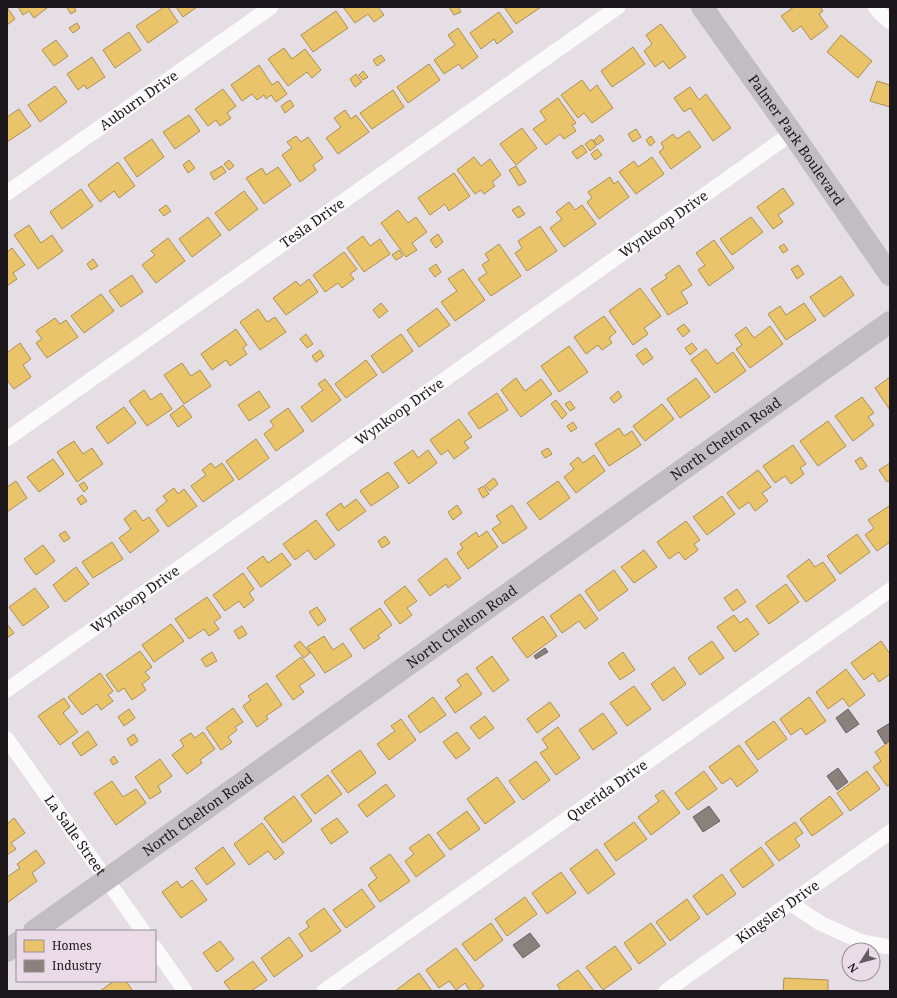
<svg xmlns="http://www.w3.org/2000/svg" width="897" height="998" font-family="'Noto Serif',serif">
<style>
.homes{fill:#e9c46a;stroke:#ac9052}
.industry{fill:#8a817c;stroke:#69615f}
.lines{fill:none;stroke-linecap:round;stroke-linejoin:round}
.minor{stroke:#fbfafb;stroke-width:15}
.secondary{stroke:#c2bdc1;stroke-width:22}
.labels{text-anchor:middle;stroke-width:4;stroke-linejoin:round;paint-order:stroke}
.street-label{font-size:14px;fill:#1c171b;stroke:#eadbe7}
</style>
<rect width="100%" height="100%" fill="#e6dee5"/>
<g class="homes">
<polygon points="7,7 15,19 7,25"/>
<polygon points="18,7 46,7 47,8 34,18 29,11 23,15"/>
<polygon points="68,7 74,7 76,11 71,14 67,8"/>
<polygon points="164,7 168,7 178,22 148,43 136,26"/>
<polygon points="176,7 197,7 183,17"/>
<polygon points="343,7 378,7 384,15 374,22 368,14 355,23"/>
<polygon points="449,7 458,7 461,12 454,15"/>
<polygon points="504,7 541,7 516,24"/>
<polygon points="794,7 820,7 823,11 819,14 828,27 811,40 801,26 793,32 781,16"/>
<polygon points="336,11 348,28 313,52 301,35"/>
<polygon points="499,12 513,32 497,44 494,39 481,49 470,33"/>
<polygon points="77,23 80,28 73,33 69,28"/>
<polygon points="661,24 686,57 669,69 663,61 655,67 644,51 652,44 646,35"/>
<polygon points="458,28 478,57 462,69 459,64 444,74 434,60 455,45 448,35"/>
<polygon points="129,32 141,50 115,68 103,50"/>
<polygon points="841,35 872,61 858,78 827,52"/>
<polygon points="56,40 68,56 54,66 42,50"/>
<polygon points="633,47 645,64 612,87 601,71"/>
<polygon points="284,48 292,59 305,49 321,70 312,78 307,72 288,86 268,59"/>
<polygon points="381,55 385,60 377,66 373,60"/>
<polygon points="92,57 105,77 87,89 84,85 78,90 67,74"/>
<polygon points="429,64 440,80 408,103 397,87"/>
<polygon points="259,65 272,85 278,81 287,94 276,102 271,95 266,99 264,95 257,100 252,94 242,101 231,85"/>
<polygon points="363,71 368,77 363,80 359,75"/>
<polygon points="356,74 362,82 355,87 350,79"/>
<polygon points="582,80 590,91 597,85 613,108 592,123 584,113 578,118 561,95"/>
<polygon points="877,81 890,85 890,107 870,101"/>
<polygon points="55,86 67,102 40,122 28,105"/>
<polygon points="690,87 699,100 706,94 731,128 713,141 690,108 684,112 674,98"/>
<polygon points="223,89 236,106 227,113 231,118 220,126 216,120 208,126 195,109"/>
<polygon points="393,90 404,107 372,129 360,113"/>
<polygon points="558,98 576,123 572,125 576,131 564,139 560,134 546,145 533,129 546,120 540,111"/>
<polygon points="290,100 294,106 285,113 281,106"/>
<polygon points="19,109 31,126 7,142 7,117"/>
<polygon points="345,110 351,119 356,115 369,132 338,154 326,138 341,127 334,118"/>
<polygon points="189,115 200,131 175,149 163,132"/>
<polygon points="522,128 537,148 516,165 500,144"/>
<polygon points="636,129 641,137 633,142 628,134"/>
<polygon points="689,131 701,147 671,169 659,152 664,148 661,143 673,134 677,139"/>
<polygon points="600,135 604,140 597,145 594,140"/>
<polygon points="296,136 301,142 308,137 323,158 313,165 316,170 300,182 282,155 292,148 287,142"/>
<polygon points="651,136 655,142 650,146 646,140"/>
<polygon points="152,139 164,157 137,177 124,158"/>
<polygon points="592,139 596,146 590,151 585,144"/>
<polygon points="582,145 587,152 577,159 572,152"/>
<polygon points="597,149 602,155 595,160 591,154"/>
<polygon points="474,157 481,166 490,159 501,175 492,182 495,186 484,194 481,190 475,194 457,170"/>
<polygon points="652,157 664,174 636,194 619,172 634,161 638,167"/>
<polygon points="189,160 195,168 188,173 183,165"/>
<polygon points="229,160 234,166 229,170 224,164"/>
<polygon points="118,162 135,186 119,198 114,191 100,202 88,185"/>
<polygon points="222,166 226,172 214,180 210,173"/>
<polygon points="516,166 526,182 519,186 509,170"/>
<polygon points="278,167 291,185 264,204 246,178 262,168 266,175"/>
<polygon points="454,173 470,196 449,211 445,204 430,215 418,198"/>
<polygon points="610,177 614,184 618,181 629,197 599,219 587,202 592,198 588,192"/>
<polygon points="783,188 794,204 778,215 783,222 773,229 757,207"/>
<polygon points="81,189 93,206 62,229 50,212"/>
<polygon points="244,191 258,209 229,231 215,213"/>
<polygon points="569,202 575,210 582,205 596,224 564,247 550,228 562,219 556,212"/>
<polygon points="166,205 171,211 164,216 159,210"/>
<polygon points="519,206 525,214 518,218 512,210"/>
<polygon points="398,210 408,223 416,217 427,232 412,243 417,250 406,257 381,223"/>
<polygon points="208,217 221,235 192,257 179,239"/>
<polygon points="751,217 763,232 732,255 720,239"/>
<polygon points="29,225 41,243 52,235 63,251 38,269 14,235"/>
<polygon points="540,226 557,251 527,271 515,253 522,248 518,241"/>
<polygon points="438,234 443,242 436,248 430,240"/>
<polygon points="363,236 370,246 380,239 390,254 364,272 347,248"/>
<polygon points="168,238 185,261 156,283 142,265 155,255 151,251"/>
<polygon points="714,240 734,268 709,286 698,270 705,265 696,253"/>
<polygon points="499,244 521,276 491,296 478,279 487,273 482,265 489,260 485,254"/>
<polygon points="784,244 788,250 783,253 779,247"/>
<polygon points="12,248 25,265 13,273 17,279 7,286 7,252"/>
<polygon points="399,250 403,256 396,260 392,255"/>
<polygon points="344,252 357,269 350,274 354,279 342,288 338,283 325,292 313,275"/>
<polygon points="93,259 98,266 91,270 87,264"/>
<polygon points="436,264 441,272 435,277 429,269"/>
<polygon points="679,265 692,285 681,292 688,303 668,315 651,289 667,278 665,275"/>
<polygon points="798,265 804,274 797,279 791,269"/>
<polygon points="463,269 485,300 455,321 441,302 457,291 448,279"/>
<polygon points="132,275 143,292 121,307 109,291"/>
<polygon points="841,276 854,295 824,317 810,297"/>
<polygon points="309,279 318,292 286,315 273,298 296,281 300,286"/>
<polygon points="640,288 661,316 644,328 648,334 633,345 609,311"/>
<polygon points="101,294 114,311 84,333 71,316"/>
<polygon points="381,303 388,311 379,318 373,310"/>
<polygon points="804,303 816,320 786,340 768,314 780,306 786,315"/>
<polygon points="437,308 450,325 419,347 407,330"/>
<polygon points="258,309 267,322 275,317 286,332 260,350 240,322"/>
<polygon points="604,316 616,332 609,338 612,343 602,350 598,345 586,354 574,337"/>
<polygon points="55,318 60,324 66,320 78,337 47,358 36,343 42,339 36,331"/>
<polygon points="684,324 690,331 683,337 677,329"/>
<polygon points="770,326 783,344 750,368 736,349 742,345 735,335 746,327 754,338"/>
<polygon points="236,329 247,345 243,348 247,354 230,366 226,360 212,370 201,354"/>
<polygon points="306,334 313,344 307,348 300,339"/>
<polygon points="401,334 413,351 383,373 371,356"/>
<polygon points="20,343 31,359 23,365 31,377 14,389 7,380 7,353"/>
<polygon points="692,343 697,349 690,355 685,348"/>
<polygon points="569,346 588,372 559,392 541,366"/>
<polygon points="646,348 653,358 643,365 636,355"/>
<polygon points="706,349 717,364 733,352 746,371 715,393 691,360"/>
<polygon points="320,350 324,356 316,362 312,356"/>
<polygon points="366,360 377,375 346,398 335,384"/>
<polygon points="182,363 191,376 200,370 211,386 184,404 164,375"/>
<polygon points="890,377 890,410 875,388"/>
<polygon points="516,378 525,391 541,379 552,394 521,417 501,390"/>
<polygon points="696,378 710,397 680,418 667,399"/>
<polygon points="325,379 341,400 312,422 301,407 323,390 318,384"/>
<polygon points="144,390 151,400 161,393 172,409 147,426 129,401"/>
<polygon points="259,391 270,407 249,421 238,405"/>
<polygon points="618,391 622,397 614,403 610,398"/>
<polygon points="497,393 508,410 479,429 468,413"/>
<polygon points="862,397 874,413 868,417 874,425 853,441 835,416"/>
<polygon points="556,400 567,414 562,419 551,404"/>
<polygon points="570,401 575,408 570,411 565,404"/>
<polygon points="662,404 674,419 645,441 633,426"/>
<polygon points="183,405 192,417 178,427 170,415"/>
<polygon points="124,407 136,423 108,444 96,427"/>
<polygon points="288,408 304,431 276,451 264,434 274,426 270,421"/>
<polygon points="459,419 472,437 464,442 469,448 454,459 448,450 441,455 430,440"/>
<polygon points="828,421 846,446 818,466 800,441"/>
<polygon points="573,422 577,428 571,432 567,426"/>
<polygon points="619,428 624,436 632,431 641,445 609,466 595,444"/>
<polygon points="256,439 269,458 239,480 226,461"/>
<polygon points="74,441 83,454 92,448 103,464 77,482 57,452"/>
<polygon points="793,445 806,464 800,468 804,474 791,484 785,476 775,483 763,466"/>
<polygon points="548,448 552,454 545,458 541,452"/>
<polygon points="413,450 418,458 428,450 437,463 409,484 394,463"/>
<polygon points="594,455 605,471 576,493 564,477 574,469 570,464 578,457 583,463"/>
<polygon points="861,457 867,466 861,470 855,461"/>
<polygon points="53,459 64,474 39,492 27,477"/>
<polygon points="211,463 215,468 222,463 234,480 203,502 191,486 206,475 202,470"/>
<polygon points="890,463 890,480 887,482 879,470"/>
<polygon points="758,470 771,487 762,493 768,501 755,511 749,502 739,509 727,493"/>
<polygon points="388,472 399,487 371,506 360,491"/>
<polygon points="494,478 498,484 490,491 485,485"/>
<polygon points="16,481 27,498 7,512 7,487"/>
<polygon points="558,481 570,498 540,520 527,503"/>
<polygon points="84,482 88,488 84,492 79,485"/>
<polygon points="484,486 489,494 483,498 478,489"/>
<polygon points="174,488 178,494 184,489 197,506 168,527 156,510 167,501 163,496"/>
<polygon points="82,495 87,501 81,505 77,499"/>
<polygon points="722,496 735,514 707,535 693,517"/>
<polygon points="356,499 366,511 338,531 326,514 341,503 344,508"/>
<polygon points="457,505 462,513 453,520 448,512"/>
<polygon points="512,505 527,528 503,544 492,529 501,523 496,516"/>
<polygon points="889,506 890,508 890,542 877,551 865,535 874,528 868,520"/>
<polygon points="135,510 143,521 149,517 159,531 130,553 119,538 131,529 124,519"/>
<polygon points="316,520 335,545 315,560 308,550 295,560 283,544"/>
<polygon points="686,521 700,540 694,544 698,550 685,560 679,552 669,559 657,542"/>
<polygon points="65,531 70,538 64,542 59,535"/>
<polygon points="487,531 498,547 468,569 457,553 463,548 460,544 476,532 479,537"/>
<polygon points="857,534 870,552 840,574 827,556"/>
<polygon points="385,536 390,543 382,548 378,541"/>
<polygon points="112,542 123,559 93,578 82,562"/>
<polygon points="43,545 55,561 36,575 24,559"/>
<polygon points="644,550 657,567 634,583 621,567"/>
<polygon points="282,553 291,565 261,587 247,568 263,556 268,563"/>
<polygon points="446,558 461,578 448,588 446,584 430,596 418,580"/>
<polygon points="809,559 815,567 823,562 836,580 806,602 787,576"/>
<polygon points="76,567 89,584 65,602 53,585"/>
<polygon points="614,570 628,590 599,611 585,591"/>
<polygon points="243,573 254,589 249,593 254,600 244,608 239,601 225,611 213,595"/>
<polygon points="786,584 799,602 769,624 756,606"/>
<polygon points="405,586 417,601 407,608 412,615 400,624 384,602"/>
<polygon points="35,588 49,607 23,626 9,607"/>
<polygon points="737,589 746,602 733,611 724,598"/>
<polygon points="580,594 598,619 585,629 579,621 562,633 550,616"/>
<polygon points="207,597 221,617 214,622 219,629 209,636 204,629 189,639 175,619"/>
<polygon points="317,607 326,620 318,626 309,612"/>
<polygon points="380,608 392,625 378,635 380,638 364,649 350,629"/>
<polygon points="734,615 740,623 747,618 759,634 735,652 717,627"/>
<polygon points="543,616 557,636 527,658 512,638"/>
<polygon points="7,624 14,633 7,638"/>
<polygon points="171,624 184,641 154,662 142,645"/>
<polygon points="242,626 247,634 239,639 234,631"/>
<polygon points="324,636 333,650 343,643 352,656 325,673 307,647"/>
<polygon points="300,641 310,653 304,658 294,646"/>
<polygon points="712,641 724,658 700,675 688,658"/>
<polygon points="881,641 890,654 890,674 879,682 873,673 864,680 851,663"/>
<polygon points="140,651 152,667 145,672 150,678 142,684 146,690 132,700 124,688 118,692 106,675"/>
<polygon points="212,652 217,661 206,667 201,659"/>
<polygon points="623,652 635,670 620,680 608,663"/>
<polygon points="492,656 509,680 493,692 476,668"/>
<polygon points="301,657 315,675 299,686 304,692 293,700 276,676"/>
<polygon points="674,667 686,684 663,701 651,684"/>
<polygon points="846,669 865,695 849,707 843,698 828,709 816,692"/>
<polygon points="100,673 113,691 108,695 113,701 101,710 97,704 82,715 68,697"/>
<polygon points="467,673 482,694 455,713 445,698 461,686 457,680"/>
<polygon points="267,683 282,705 266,716 268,719 257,727 243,706 251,700 248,696"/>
<polygon points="634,686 651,709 627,726 610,703"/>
<polygon points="433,697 446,715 420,733 408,716"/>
<polygon points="809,697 826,721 806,735 801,728 791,735 780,719"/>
<polygon points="64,698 70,707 63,713 78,732 60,745 38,716"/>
<polygon points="550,702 560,716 537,733 527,719"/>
<polygon points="233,708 243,722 235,727 237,730 228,737 232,742 221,750 206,728"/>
<polygon points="129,709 135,718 124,726 118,717"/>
<polygon points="603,713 617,733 593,750 579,730"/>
<polygon points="485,716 494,728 479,739 470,727"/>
<polygon points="401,719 416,740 389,760 377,744 395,731 391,726"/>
<polygon points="774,721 787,739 758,760 745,742"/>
<polygon points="558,727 580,758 556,775 540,753 548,748 542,739"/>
<polygon points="88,731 97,745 81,756 72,743"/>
<polygon points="203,732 215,749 200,760 202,763 187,774 172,755 184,746 180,740 191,733 195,738"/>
<polygon points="457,732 470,749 456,759 443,742"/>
<polygon points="134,734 138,741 131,746 127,739"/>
<polygon points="890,741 890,784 887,786 873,767 881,761 875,752"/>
<polygon points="739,745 758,771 737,787 731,778 722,784 709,767"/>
<polygon points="360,750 376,773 348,793 331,771"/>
<polygon points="114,756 118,762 113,765 110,760"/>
<polygon points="160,759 172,776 158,786 161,792 150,799 135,777"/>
<polygon points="536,761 550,780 523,800 509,781"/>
<polygon points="704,771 717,789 688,810 675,793"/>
<polygon points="867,771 880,789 850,811 837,793"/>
<polygon points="328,775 342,794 315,814 301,795"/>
<polygon points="497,777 515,802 485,824 467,799"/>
<polygon points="112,781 123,797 136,789 146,803 116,825 94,793"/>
<polygon points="386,784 395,796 367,817 358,805"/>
<polygon points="663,790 680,813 651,835 638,817 659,801 655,796"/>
<polygon points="294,796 312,821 283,843 264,818"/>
<polygon points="830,796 843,814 812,836 800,819"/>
<polygon points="467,811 480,829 450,850 437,833"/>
<polygon points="14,818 25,833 11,843 16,849 7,855 7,824"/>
<polygon points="337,818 348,832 331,844 321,829"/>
<polygon points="634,822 647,839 616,861 604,844"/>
<polygon points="795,822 803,833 795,839 800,846 779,861 765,843"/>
<polygon points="262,823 284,853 275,860 268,851 249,865 234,844"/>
<polygon points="429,834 445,856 416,877 405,861 414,854 409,848"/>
<polygon points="223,847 235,864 207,885 195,868"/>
<polygon points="761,847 774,865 743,888 730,870"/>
<polygon points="597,849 615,874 588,894 570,869"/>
<polygon points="36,850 45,863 32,873 37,881 7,903 7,877 20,868 17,864"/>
<polygon points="390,854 410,881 380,902 368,885 377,878 370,868"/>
<polygon points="561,872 576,893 547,914 532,893"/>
<polygon points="722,874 736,894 707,915 693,896"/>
<polygon points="192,880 207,900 181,918 162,892 177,881 182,888"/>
<polygon points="362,889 375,907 346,928 333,910"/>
<polygon points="525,897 537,914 507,936 495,919"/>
<polygon points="687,899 700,918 670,941 656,922"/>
<polygon points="324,908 341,931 311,952 299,934 309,927 306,922"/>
<polygon points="491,923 503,940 475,961 462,944"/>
<polygon points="651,923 666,944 639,964 624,943"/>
<polygon points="289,937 303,956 274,977 261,958"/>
<polygon points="220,941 234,959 217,972 203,953"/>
<polygon points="615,946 632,969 603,990 586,967"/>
<polygon points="456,948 484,986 478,991 470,991 465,983 456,990 449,981 439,988 426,970"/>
<polygon points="253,961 267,980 251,991 231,991 224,982"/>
<polygon points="578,970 594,991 561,991 557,985"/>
<polygon points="419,973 432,991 395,991"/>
<polygon points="784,978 828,980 828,991 783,991"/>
<polygon points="114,981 126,981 133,991 100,991"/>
</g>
<g class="industry">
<polygon points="545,648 548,652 536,659 534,656"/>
<polygon points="848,709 859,724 846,733 836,718"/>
<polygon points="890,723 890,740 885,744 877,731"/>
<polygon points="838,768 848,782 837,790 827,776"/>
<polygon points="709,806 720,821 703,832 693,817"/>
<polygon points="530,933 540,946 523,958 513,945"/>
</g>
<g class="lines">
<g class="minor">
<polyline points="875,7 880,13 890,22"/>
<path id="s1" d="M7 193 271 7"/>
<path id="s2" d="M7 439 618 7"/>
<path id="s3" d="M7 690 792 133"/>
<path id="s4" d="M7 739 143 931"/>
<polyline points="790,903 820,923 862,942 890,947"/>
<polyline points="155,948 185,991"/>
<path id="s5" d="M324 991 890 590"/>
<path id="s6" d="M666 991 890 832"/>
</g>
<g class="secondary">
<path id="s7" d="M702 7 792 133 890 275"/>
<path id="s8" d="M34 931 890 322"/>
<polyline points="7,951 17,943"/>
</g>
</g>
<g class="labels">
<g class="street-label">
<text dy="5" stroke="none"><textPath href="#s1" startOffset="161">Auburn Drive</textPath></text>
<text dy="5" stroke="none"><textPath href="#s7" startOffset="163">Palmer Park Boulevard</textPath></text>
<text dy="5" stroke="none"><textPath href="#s2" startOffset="374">Tesla Drive</textPath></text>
<text dy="5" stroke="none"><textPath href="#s3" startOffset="805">Wynkoop Drive</textPath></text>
<text dy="5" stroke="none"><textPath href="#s3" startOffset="481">Wynkoop Drive</textPath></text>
<text dy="5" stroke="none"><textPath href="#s8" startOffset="849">North Chelton Road</textPath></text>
<text dy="5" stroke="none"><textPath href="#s3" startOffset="157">Wynkoop Drive</textPath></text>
<text dy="5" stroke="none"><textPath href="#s8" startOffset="525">North Chelton Road</textPath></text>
<text dy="5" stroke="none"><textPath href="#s5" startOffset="347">Querida Drive</textPath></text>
<text dy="5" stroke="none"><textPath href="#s8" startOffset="201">North Chelton Road</textPath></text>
<text dy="5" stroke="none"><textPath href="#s4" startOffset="118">La Salle Street</textPath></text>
<text dy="5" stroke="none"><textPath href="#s6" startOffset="137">Kingsley Drive</textPath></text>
</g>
</g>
<rect width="897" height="998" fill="none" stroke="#1c171b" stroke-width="16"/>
<rect x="16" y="930" width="140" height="52" fill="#eadbe7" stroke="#988d95"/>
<rect x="24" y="940" width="20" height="12" fill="#e9c46a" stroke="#988d95"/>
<text x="52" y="950" font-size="12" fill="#1c171b">Homes</text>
<rect x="24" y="960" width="20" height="12" fill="#8a817c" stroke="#988d95"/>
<text x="52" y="970" font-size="12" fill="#1c171b">Industry</text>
<g transform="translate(861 962) rotate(234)"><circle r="19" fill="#eadbe7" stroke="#988d95"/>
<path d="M0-3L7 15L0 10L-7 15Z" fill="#635d62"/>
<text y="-6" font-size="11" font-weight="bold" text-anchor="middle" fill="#1c171b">N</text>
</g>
</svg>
